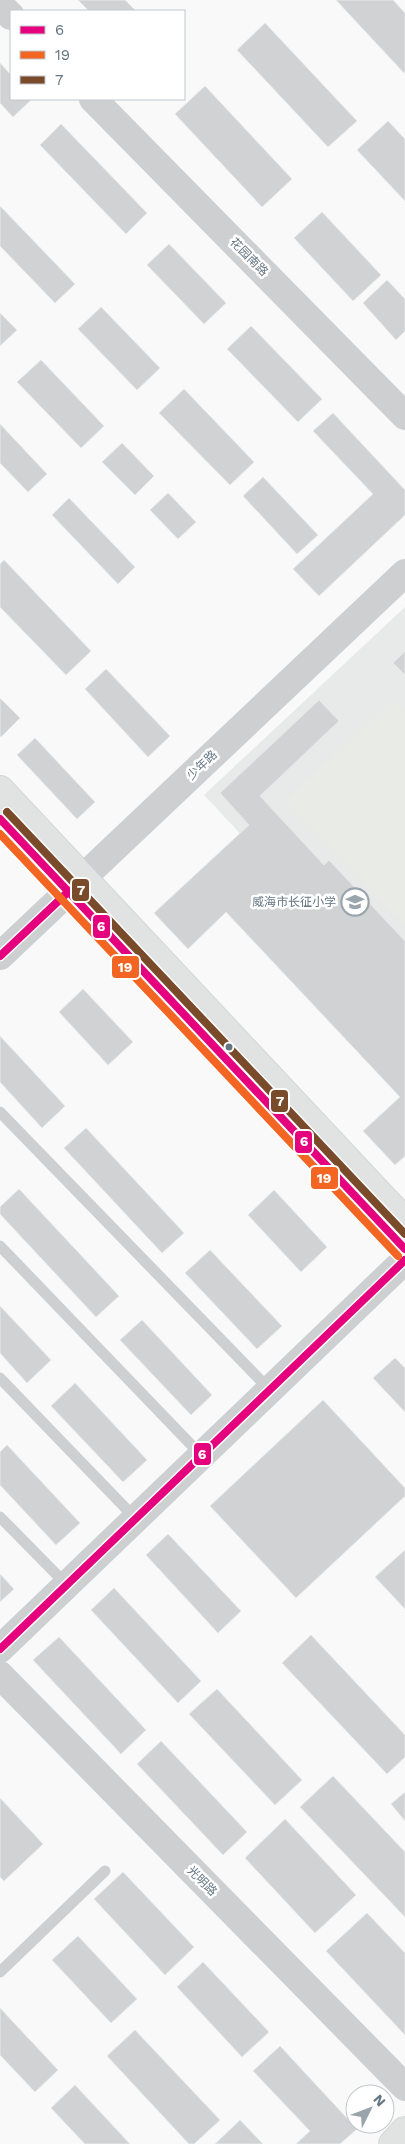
<svg xmlns="http://www.w3.org/2000/svg" width="405" height="2144" font-family="'Work Sans','Noto Sans SC',sans-serif">
<style>
.built{fill:#e8e9e9}
.green{fill:#e8ebe6}
.building{fill:#d0d2d3;stroke:#e8e8e8}
.lines{fill:none;stroke-linecap:round;stroke-linejoin:round}
.secondary-casing{stroke:#d5d6d7;stroke-width:30}
.primary-casing{stroke:#d5d6d7;stroke-width:30}
.service{stroke:#cecfd0;stroke-width:11}
.tertiary{stroke:#cecfd0;stroke-width:28}
.secondary{stroke:#e1e2e2;stroke-width:28}
.primary{stroke:#e1e2e2;stroke-width:28}
.bus-1-casing{stroke:#fff;stroke-width:11}
.bus-2-casing{stroke:#fff;stroke-width:11}
.bus-3-casing{stroke:#fff;stroke-width:11}
.bus-1{stroke:#e5007d;stroke-width:8}
.bus-2{stroke:#f26522;stroke-width:8}
.bus-3{stroke:#7a4b2a;stroke-width:8}
.bus-dot{fill:#657683;stroke:#fff;stroke-width:2}
.labels{text-anchor:middle;stroke-width:5;stroke-linejoin:round;paint-order:stroke}
.street-label{font-size:12px;fill:#657683;stroke:#fff}
.poi-label{font-size:12px;fill:#657683;stroke:#fff;text-anchor:end}
.line-badge{stroke:#fff;stroke-width:2}
.badge-label{font-size:14px;text-anchor:middle;font-weight:bold;fill:#fff}
</style>
<rect width="100%" height="100%" fill="#f9f9f9"/>
<polygon class="built" points="405,607 405,1010 204,795"/>
<polygon class="green" points="393,699 405,712 405,925 285,802"/>
<g class="building">
<polygon points="78,0 125,0 136,11 89,11"/>
<polygon points="336,0 393,0 405,13 405,71 404,73"/>
<polygon points="265,23 357,121 328,147 237,50"/>
<polygon points="0,63 11,75 11,99 32,99 13,117 0,103"/>
<polygon points="205,86 292,179 262,207 175,114"/>
<polygon points="388,121 405,139 405,201 357,150"/>
<polygon points="61,124 147,213 126,234 40,145"/>
<polygon points="0,206 75,284 55,303 0,246"/>
<polygon points="322,212 381,275 353,301 294,238"/>
<polygon points="169,244 226,303 204,324 147,265"/>
<polygon points="387,280 405,299 405,331 396,340 363,303"/>
<polygon points="101,307 160,368 137,390 78,329"/>
<polygon points="0,313 17,330 0,346"/>
<polygon points="251,326 322,399 298,422 227,349"/>
<polygon points="41,360 104,426 81,448 17,382"/>
<polygon points="184,389 254,462 230,485 159,413"/>
<polygon points="333,413 405,490 405,515 319,596 293,569 373,494 313,431"/>
<polygon points="0,424 47,474 28,492 0,463"/>
<polygon points="122,443 154,476 135,495 102,462"/>
<polygon points="263,477 318,535 297,554 243,496"/>
<polygon points="168,493 196,522 178,539 150,510"/>
<polygon points="69,498 135,567 118,584 52,515"/>
<polygon points="4,560 91,651 66,675 0,607 0,564"/>
<polygon points="405,651 405,675 393,663"/>
<polygon points="106,669 170,736 148,757 85,689"/>
<polygon points="0,698 20,718 1,737 0,736"/>
<polygon points="319,700 339,721 260,796 324,865 329,860 405,941 405,1156 395,1165 363,1131 400,1097 226,912 188,949 154,913 249,825 220,793"/>
<polygon points="35,738 95,802 77,819 17,755"/>
<polygon points="83,989 133,1042 108,1065 59,1012"/>
<polygon points="0,1036 65,1106 42,1128 0,1082"/>
<polygon points="86,1128 184,1233 162,1253 64,1148"/>
<polygon points="19,1189 119,1296 96,1317 0,1214 0,1207"/>
<polygon points="274,1190 327,1247 301,1272 248,1215"/>
<polygon points="210,1250 282,1326 257,1349 185,1273"/>
<polygon points="0,1306 51,1360 27,1383 0,1353"/>
<polygon points="142,1320 212,1395 191,1415 120,1340"/>
<polygon points="395,1358 405,1368 405,1412 373,1378"/>
<polygon points="75,1383 147,1460 123,1482 51,1406"/>
<polygon points="323,1400 405,1488 405,1496 296,1598 210,1506"/>
<polygon points="7,1445 80,1523 56,1545 0,1485 0,1452"/>
<polygon points="168,1534 241,1611 218,1633 146,1555"/>
<polygon points="405,1550 405,1609 375,1577"/>
<polygon points="0,1574 14,1589 0,1602"/>
<polygon points="114,1588 201,1681 178,1703 91,1610"/>
<polygon points="311,1635 405,1735 405,1757 387,1774 282,1663"/>
<polygon points="59,1637 146,1730 121,1754 33,1660"/>
<polygon points="217,1689 302,1780 275,1805 189,1714"/>
<polygon points="161,1741 247,1832 223,1855 137,1764"/>
<polygon points="333,1776 405,1852 405,1917 300,1807"/>
<polygon points="405,1792 405,1821 391,1804"/>
<polygon points="0,1798 43,1844 4,1881 0,1877"/>
<polygon points="285,1819 356,1895 315,1933 245,1858"/>
<polygon points="123,1872 194,1947 165,1975 94,1899"/>
<polygon points="367,1913 405,1953 405,2035 326,1951"/>
<polygon points="78,1936 137,1999 111,2023 52,1960"/>
<polygon points="203,1962 269,2032 242,2057 177,1987"/>
<polygon points="0,2008 58,2070 35,2092 0,2055"/>
<polygon points="135,2030 220,2120 194,2144 189,2144 107,2056"/>
<polygon points="280,2046 357,2129 340,2144 296,2144 310,2131 253,2071"/>
<polygon points="75,2085 130,2144 85,2144 51,2108"/>
<polygon points="240,2120 263,2144 215,2144"/>
</g>
<g class="lines">
<g class="secondary-casing">
<polyline id="secondary" points="393,2144 405,2131"/>
</g>
<g class="primary-casing">
<g id="primary">
<polyline points="0,790 405,1222"/>
<polyline points="0,819 148,976"/>
<polyline points="369,1211 405,1249"/>
</g>
</g>
<g class="service">
<polyline points="0,1112 270,1390"/>
<polyline points="0,1246 201,1455"/>
<polyline points="0,1378 136,1519"/>
<polyline points="0,1517 67,1585"/>
<polyline points="0,1972 105,1871"/>
</g>
<g class="tertiary">
<polyline points="0,5 11,16"/>
<polyline points="93,99 405,416"/>
<polyline points="0,956 405,573"/>
<polyline points="0,1649 405,1260"/>
<polyline points="0,1675 405,2087"/>
</g>
<use href="#secondary" class="secondary"/>
<use href="#primary" class="primary"/>
<g class="bus-1-casing">
<g id="bus-1">
<polyline points="0,819 405,1249"/>
<polyline points="0,956 69,891"/>
<polyline points="0,1649 405,1260"/>
</g>
</g>
<g class="bus-2-casing">
<polyline id="bus-2" points="0,834 398,1256"/>
</g>
<g class="bus-3-casing">
<polyline id="bus-3" points="7,812 405,1234"/>
</g>
<use href="#bus-1" class="bus-1"/>
<use href="#bus-2" class="bus-2"/>
<use href="#bus-3" class="bus-3"/>
</g>
<defs>
<g id="school-ring" transform="scale(1.4375)"><circle r="9.5" fill="#fff" stroke="#99a4ac" stroke-width="1.5"/><path d="M0-5L7-2L0 1L-7-2ZM-4 1L0 2.5L4 1V4Q0 6-4 4Z" fill="#99a4ac"/></g>
</defs>
<g fill-rule="evenodd">
<use href="#school-ring" x="355" y="902"/>
</g>
<circle class="bus-dot" cx="229" cy="1047" r="4.5"/>
<g class="labels">
<g class="street-label">
<text transform="translate(249 257) rotate(45)" y="4">花园南路</text>
<text transform="translate(202 765) rotate(-43)" y="4">少年路</text>
<text transform="translate(202 1881) rotate(45)" y="4">光明路</text>
</g>
<g class="poi-label">
<text x="336" y="906">威海市长征小学</text>
</g>
</g>
<g class="line-badge">
<rect x="71" y="878" width="19" height="24" rx="5" fill="#7a4b2a"/>
<rect x="92" y="914" width="19" height="25" rx="5" fill="#e5007d"/>
<rect x="111" y="955" width="29" height="24" rx="5" fill="#f26522"/>
<rect x="270" y="1089" width="19" height="24" rx="5" fill="#7a4b2a"/>
<rect x="294" y="1130" width="19" height="24" rx="5" fill="#e5007d"/>
<rect x="310" y="1166" width="29" height="24" rx="5" fill="#f26522"/>
<rect x="193" y="1442" width="19" height="24" rx="5" fill="#e5007d"/>
</g>
<g class="badge-label">
<text x="81" y="895">7</text>
<text x="101" y="931">6</text>
<text x="125" y="972">19</text>
<text x="280" y="1106">7</text>
<text x="304" y="1146">6</text>
<text x="324" y="1183">19</text>
<text x="202" y="1459">6</text>
</g>
<rect x="10" y="10" width="175" height="90" fill="#ffffff" stroke="#c1c8cd"/>
<rect x="20" y="26" width="25" height="8" fill="#e5007d" stroke="#c1c8cd"/>
<text x="55" y="35" font-size="15" fill="#657683">6</text>
<rect x="20" y="51" width="25" height="8" fill="#f26522" stroke="#c1c8cd"/>
<text x="55" y="60" font-size="15" fill="#657683">19</text>
<rect x="20" y="76" width="25" height="8" fill="#7a4b2a" stroke="#c1c8cd"/>
<text x="55" y="85" font-size="15" fill="#657683">7</text>
<g transform="translate(370 2109) rotate(48)"><circle r="24" fill="#ffffff" stroke="#c1c8cd"/>
<path d="M0-4L9 19L0 12L-9 19Z" fill="#99a4ac"/>
<text y="-8" font-size="14" font-weight="bold" text-anchor="middle" fill="#657683">N</text>
</g>
</svg>
